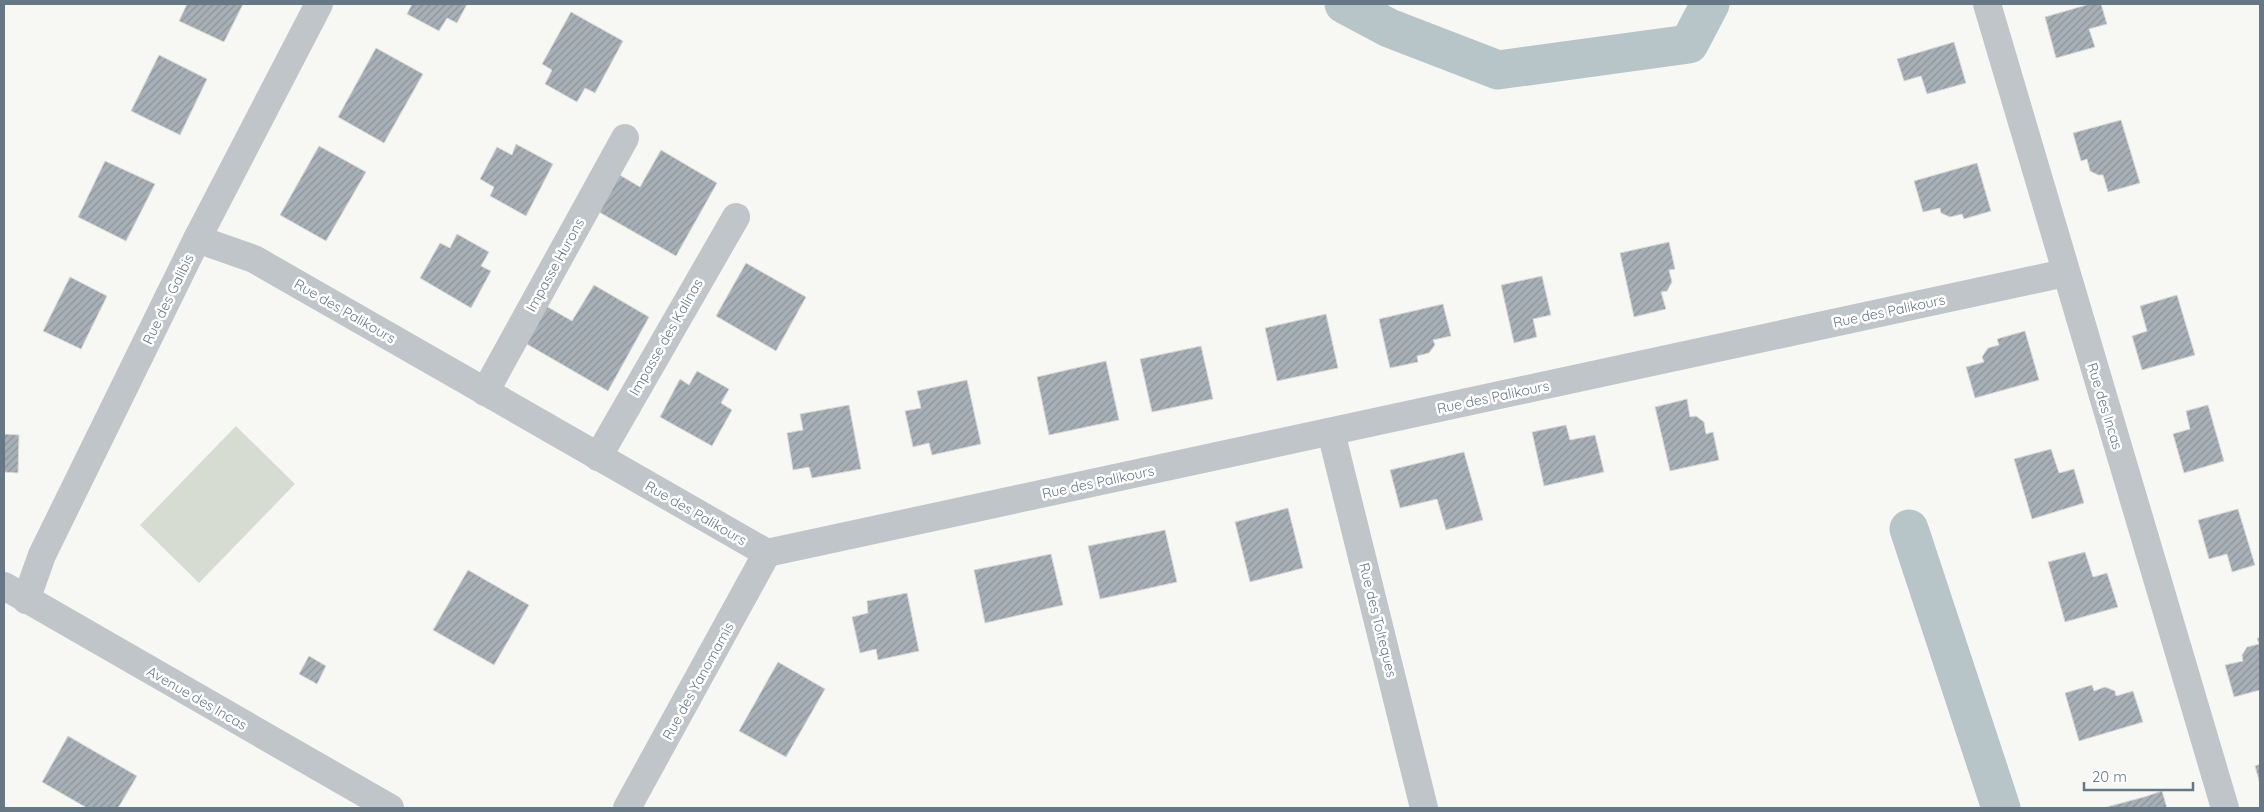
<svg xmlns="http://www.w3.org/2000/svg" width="2264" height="812" font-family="Quicksand,sans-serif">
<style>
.grass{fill:#d7dcd3}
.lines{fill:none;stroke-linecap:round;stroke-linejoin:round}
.canal{stroke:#b7c4c8;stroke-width:39}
.building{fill:url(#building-hatch);stroke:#d9d9d7}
.minor{stroke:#c0c5c9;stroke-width:28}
.labels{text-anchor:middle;stroke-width:5;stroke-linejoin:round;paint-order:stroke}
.street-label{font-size:14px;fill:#667886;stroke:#fff}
</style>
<defs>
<pattern id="building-hatch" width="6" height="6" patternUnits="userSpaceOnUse" patternTransform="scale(1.25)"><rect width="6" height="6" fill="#a7b0b6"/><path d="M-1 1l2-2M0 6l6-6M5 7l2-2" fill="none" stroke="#8c949a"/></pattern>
</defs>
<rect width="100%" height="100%" fill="#f7f7f4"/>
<polygon class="grass" points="236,426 295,484 199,583 140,525"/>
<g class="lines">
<g class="canal">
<polyline points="1344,4 1389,28 1498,70 1689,44 1710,4"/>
<polyline points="1909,529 2001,808"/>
</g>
</g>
<g class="building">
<polygon points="187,4 243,4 224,42 179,21"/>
<polygon points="412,4 467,4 457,23 447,18 439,31 407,14"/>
<polygon points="2090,4 2101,4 2107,24 2089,29 2095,47 2056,58 2045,17"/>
<polygon points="571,12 623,41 595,93 585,88 577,102 545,84 552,70 542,64"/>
<polygon points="1954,42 1966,83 1927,94 1921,76 1904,81 1897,59"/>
<polygon points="376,48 423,74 384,143 338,117"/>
<polygon points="159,55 207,79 180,135 131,111"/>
<polygon points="2121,120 2140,183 2108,192 2103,175 2098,175 2090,171 2087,159 2081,161 2073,133"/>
<polygon points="516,144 553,164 526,216 490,196 494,187 480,179 497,147 512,155"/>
<polygon points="319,146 366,172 326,241 280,215"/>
<polygon points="661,150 717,183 676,256 592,208 613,171 640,187"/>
<polygon points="105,161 155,184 126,241 78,217"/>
<polygon points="1977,163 1991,211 1964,219 1962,214 1950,217 1941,213 1940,208 1923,212 1914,181"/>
<polygon points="457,234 489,252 481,266 491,271 471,308 420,278 440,243 450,248"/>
<polygon points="1669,242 1675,269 1669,270 1672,282 1667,291 1661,292 1666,309 1634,317 1620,253"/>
<polygon points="746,263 806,297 776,351 716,316"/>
<polygon points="1542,276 1551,315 1533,319 1537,337 1514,343 1501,285"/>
<polygon points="70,277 107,296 81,349 43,331"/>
<polygon points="594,285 649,317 608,391 525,343 546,306 572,321"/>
<polygon points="2177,295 2195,355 2142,370 2132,336 2147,331 2140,306"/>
<polygon points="1443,304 1451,336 1433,340 1435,345 1429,353 1417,356 1418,362 1390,368 1379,319"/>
<polygon points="1326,314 1338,368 1277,381 1265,328"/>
<polygon points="2025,331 2039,380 1975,398 1966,367 1984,362 1982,357 1988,348 1999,345 1997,339"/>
<polygon points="1201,346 1213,399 1152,412 1140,359"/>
<polygon points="1106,361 1119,420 1049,435 1037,377"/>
<polygon points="697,371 729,389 721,403 732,410 712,446 660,417 680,379 689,385"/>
<polygon points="967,380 981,444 932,455 929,443 913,447 905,411 921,408 917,391"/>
<polygon points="1687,399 1690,417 1696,416 1704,422 1706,434 1713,432 1719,460 1670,471 1655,407"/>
<polygon points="849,405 861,469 812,478 809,467 793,470 787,433 803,430 800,414"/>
<polygon points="2208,405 2224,461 2184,473 2173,434 2190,429 2186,411"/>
<polygon points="1566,425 1570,440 1595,435 1604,472 1544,486 1532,432"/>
<polygon points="4,434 19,435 18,473 4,472"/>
<polygon points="2051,449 2059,473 2074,469 2084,503 2032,519 2014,459"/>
<polygon points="1464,452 1483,520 1446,530 1437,499 1400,508 1390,470"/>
<polygon points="1288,508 1303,568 1250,582 1235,522"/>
<polygon points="2238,509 2255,565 2232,572 2227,554 2209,559 2198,520"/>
<polygon points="1165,530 1177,582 1100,599 1088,546"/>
<polygon points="2085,552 2093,577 2107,573 2118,607 2065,622 2048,562"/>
<polygon points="1051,554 1063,605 985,623 974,570"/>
<polygon points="468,570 529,605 494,665 433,630"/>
<polygon points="907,593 919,651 878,660 876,649 860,653 852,617 868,613 867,601"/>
<polygon points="2257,638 2260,638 2260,690 2234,697 2225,665 2243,661 2242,655 2247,647 2259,644"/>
<polygon points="309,656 326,666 317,684 299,674"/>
<polygon points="778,662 825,689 786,757 739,731"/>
<polygon points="2092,685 2094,691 2105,687 2115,691 2116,696 2133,691 2143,722 2079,741 2065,693"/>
<polygon points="68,736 137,776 118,808 87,808 42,782"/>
<polygon points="2260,764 2260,784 2255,766"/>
<polygon points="2162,791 2167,808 2103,808 2144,797"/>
</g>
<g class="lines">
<g class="minor">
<polyline points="1987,4 2225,808"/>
<polyline points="197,239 254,259 767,553 2065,273"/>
<polyline points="485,392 625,138"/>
<polyline points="1331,432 1424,808"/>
<polyline points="598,457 736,217"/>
<polyline points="4,586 390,808"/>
<polyline points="26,600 42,555 197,239 319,4"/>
<polyline points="627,808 767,553"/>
</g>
</g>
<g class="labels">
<g class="street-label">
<text transform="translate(555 265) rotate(-61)" y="5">Impasse Hurons</text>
<text transform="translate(168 299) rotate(-64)" y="5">Rue des Galibis</text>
<text transform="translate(345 311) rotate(30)" y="5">Rue des Palikours</text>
<text transform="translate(1889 311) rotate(-12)" y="5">Rue des Palikours</text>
<text transform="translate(666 337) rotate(-60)" y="5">Impasse des Kalinas</text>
<text transform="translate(1493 397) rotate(-12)" y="5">Rue des Palikours</text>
<text transform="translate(2105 406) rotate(73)" y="5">Rue des Incas</text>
<text transform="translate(1098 482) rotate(-12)" y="5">Rue des Palikours</text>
<text transform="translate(696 513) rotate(30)" y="5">Rue des Palikours</text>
<text transform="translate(1378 620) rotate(76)" y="5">Rue des Tolteques</text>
<text transform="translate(698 681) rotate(-61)" y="5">Rue des Yanomamis</text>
<text transform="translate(197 698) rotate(30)" y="5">Avenue des Incas</text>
</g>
</g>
<rect width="2264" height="812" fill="none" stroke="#667886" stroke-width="10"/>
<path d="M2084 782v8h109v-8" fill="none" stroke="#667886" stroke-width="2.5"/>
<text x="2092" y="782" font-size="15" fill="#667886" stroke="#ffffff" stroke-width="4" paint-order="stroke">20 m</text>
</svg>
